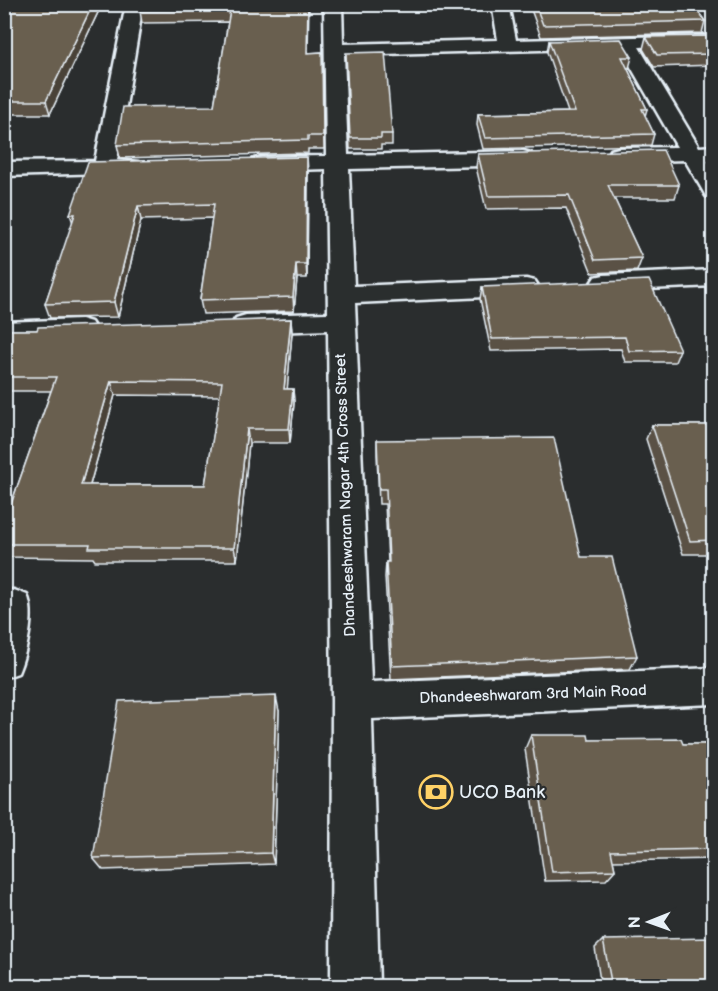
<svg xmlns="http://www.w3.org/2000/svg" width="718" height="991" font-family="'Balsamiq Sans',sans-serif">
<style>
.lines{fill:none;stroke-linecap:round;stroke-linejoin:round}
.minor-casing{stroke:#e8f1f8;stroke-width:5}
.minor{fill:#2a2d2e;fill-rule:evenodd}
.wall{fill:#5a5145;stroke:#e8f1f8;stroke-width:1.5;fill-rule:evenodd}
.shaded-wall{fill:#4a4238;stroke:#e8f1f8;stroke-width:1.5}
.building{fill:#695e50;stroke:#e8f1f8;stroke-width:1.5;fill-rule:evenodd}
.labels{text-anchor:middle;stroke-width:4.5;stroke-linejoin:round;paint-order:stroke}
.street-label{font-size:15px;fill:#e8f1f8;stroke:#2a2d2e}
.near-poi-label{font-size:18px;fill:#e8f1f8;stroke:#2a2d2e;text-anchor:start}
</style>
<rect width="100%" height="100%" fill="#2a2d2e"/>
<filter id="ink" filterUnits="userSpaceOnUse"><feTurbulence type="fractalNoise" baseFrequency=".0167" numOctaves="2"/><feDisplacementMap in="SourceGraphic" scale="12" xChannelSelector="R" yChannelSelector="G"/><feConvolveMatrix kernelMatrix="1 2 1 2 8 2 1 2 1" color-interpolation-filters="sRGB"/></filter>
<g filter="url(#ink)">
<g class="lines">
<g class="minor-casing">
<g id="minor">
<polygon points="126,4 143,4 117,160 138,162 141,167 138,172 4,176 4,162 95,161"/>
<polygon points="324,4 342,4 343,44 498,40 492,4 509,4 516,40 714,35 714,46 639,47 699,147 714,146 714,160 707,160 714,171 714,198 706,196 685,160 619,162 611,160 608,155 611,150 619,148 677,147 620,48 344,55 348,155 523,151 531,153 534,158 531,163 523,165 349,169 354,286 526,279 535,281 539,287 535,293 526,295 355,303 371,682 714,668 714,704 372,719 379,986 331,986 332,701 328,330 246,333 236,330 232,324 236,318 246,315 328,313 326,169 262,171 254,169 251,164 254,159 262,157 326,156"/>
<polygon points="714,270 714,286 604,291 595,289 591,283 595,277 604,275"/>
<polygon points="81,319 91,322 95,328 91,334 81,337 4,340 4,322"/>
<path d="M4 590H14L27 595C36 614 26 654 18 673L4 678Z"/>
</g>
</g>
<use href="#minor" class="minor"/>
</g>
<g class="wall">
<polygon points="4,4 102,4 50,114 4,114"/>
<polygon points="142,4 309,4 308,53 322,52 324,149 308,149 308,153 120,158 117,145 214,106 228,22 142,23 140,11"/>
<polygon points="529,4 692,4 705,21 702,33 541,37"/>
<polygon points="702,4 714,4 714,18"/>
<polygon points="714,36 714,65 654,67 643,49 646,37"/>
<polygon points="549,41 632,57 629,68 627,68 647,109 645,116 654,134 651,145 483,149 477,125 478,114 568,112 547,52"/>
<polygon points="346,53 392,134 392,145 381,145 381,149 350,149"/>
<polygon points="478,154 679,185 675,198 614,198 642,258 637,271 592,273 566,208 486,209 476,167"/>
<polygon points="308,171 307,278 297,278 294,311 203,314 200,300 212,218 141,220 118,317 50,318 45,304 73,223 70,214"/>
<polygon points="482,287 680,350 675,362 625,362 621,349 491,351 480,299"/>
<path d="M291 319 292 333 287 389H293L294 403 290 443H249L237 561H95L93 558 5 557 4 556V524L51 391H4V330H37ZM115 395 220 396 205 485H90Z"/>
<polygon points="652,425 714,425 714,554 683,554 646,439"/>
<polygon points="377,440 581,557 637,656 630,669 391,679 385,577 386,562 388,562 385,504 379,504 377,455"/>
<polygon points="279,711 274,864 103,870 93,858"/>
<polygon points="531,735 589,740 683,744 714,744 714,859 613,861 615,870 606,880 545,881 525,749"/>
<polygon points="603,940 714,987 601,987 595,948"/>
</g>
<g class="shaded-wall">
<polygon points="93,4 102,4 50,114 46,101"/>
<polygon points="307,157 308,171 307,278 306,264"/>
<polygon points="138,206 141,220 118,317 114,302"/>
<polygon points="296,264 297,278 294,311 293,297"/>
<polygon points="291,319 292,333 286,403 284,389"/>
<polygon points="111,381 115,395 86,499 81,485"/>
<polygon points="293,389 294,403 290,443 289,429"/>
<polygon points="247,429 249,443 237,561 234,548"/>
<polygon points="276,696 279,711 274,864 271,853"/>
</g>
<g class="building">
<polygon points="4,4 93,4 46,101 4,101"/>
<polygon points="142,4 308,4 307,53 322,52 323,136 308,136 308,140 117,145 123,107 214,106 230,10 140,11"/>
<polygon points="535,4 692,4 705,21 543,25"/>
<polygon points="714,36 714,54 657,55 646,37"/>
<polygon points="621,39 632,57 622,57 647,109 642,109 654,134 485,138 478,114 575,112 549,41"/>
<polygon points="385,52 392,134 381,134 381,138 350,138 346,53"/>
<polygon points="663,150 679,185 608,185 642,258 595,260 569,195 488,196 478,154"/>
<polygon points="307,157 306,264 296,264 293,297 200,300 214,204 138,206 114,302 45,304 75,214 70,214 88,162"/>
<polygon points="649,280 680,350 629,351 625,337 492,339 482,287"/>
<path d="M291 319 284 389H293L289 429H247L234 548H89L90 544H4V524L56 377H4V330H37L38 327ZM111 381 222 382 205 485H81Z"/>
<polygon points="652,425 714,425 714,540 690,541"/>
<polygon points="554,438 581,557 612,557 637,656 392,666 386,562 389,562 386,489 379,489 377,440"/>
<polygon points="276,696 271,853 93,858 119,701"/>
<polygon points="531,735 588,735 589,740 681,739 683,744 714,744 714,849 611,851 615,870 552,872"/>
<polygon points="714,938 714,987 612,987 603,940"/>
</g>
</g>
<defs>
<g id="bank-ring" transform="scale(1.725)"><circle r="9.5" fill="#2a2d2e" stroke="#ffd166" stroke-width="1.5"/><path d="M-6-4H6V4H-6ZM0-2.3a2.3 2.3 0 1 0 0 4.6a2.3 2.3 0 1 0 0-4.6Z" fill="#ffd166"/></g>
</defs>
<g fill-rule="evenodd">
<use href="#bank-ring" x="436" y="792"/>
</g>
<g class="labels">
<g class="street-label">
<text transform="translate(345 495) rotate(-92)" y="5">Dhandeeshwaram Nagar 4th Cross Street</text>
<text transform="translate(533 694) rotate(-2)" y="5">Dhandeeshwaram 3rd Main Road</text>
</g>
<g class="near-poi-label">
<text x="459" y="798">UCO Bank</text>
</g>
</g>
<rect width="718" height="991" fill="none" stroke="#2a2d2e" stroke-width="24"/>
<rect x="12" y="12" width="694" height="967" fill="none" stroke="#e8f1f8" stroke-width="2" filter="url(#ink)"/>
<g transform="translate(649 922) rotate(269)" stroke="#2a2d2e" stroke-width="4.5" paint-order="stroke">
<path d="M0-4.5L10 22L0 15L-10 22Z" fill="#e8f1f8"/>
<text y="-9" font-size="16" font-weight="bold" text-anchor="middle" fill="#e8f1f8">N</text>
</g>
</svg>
